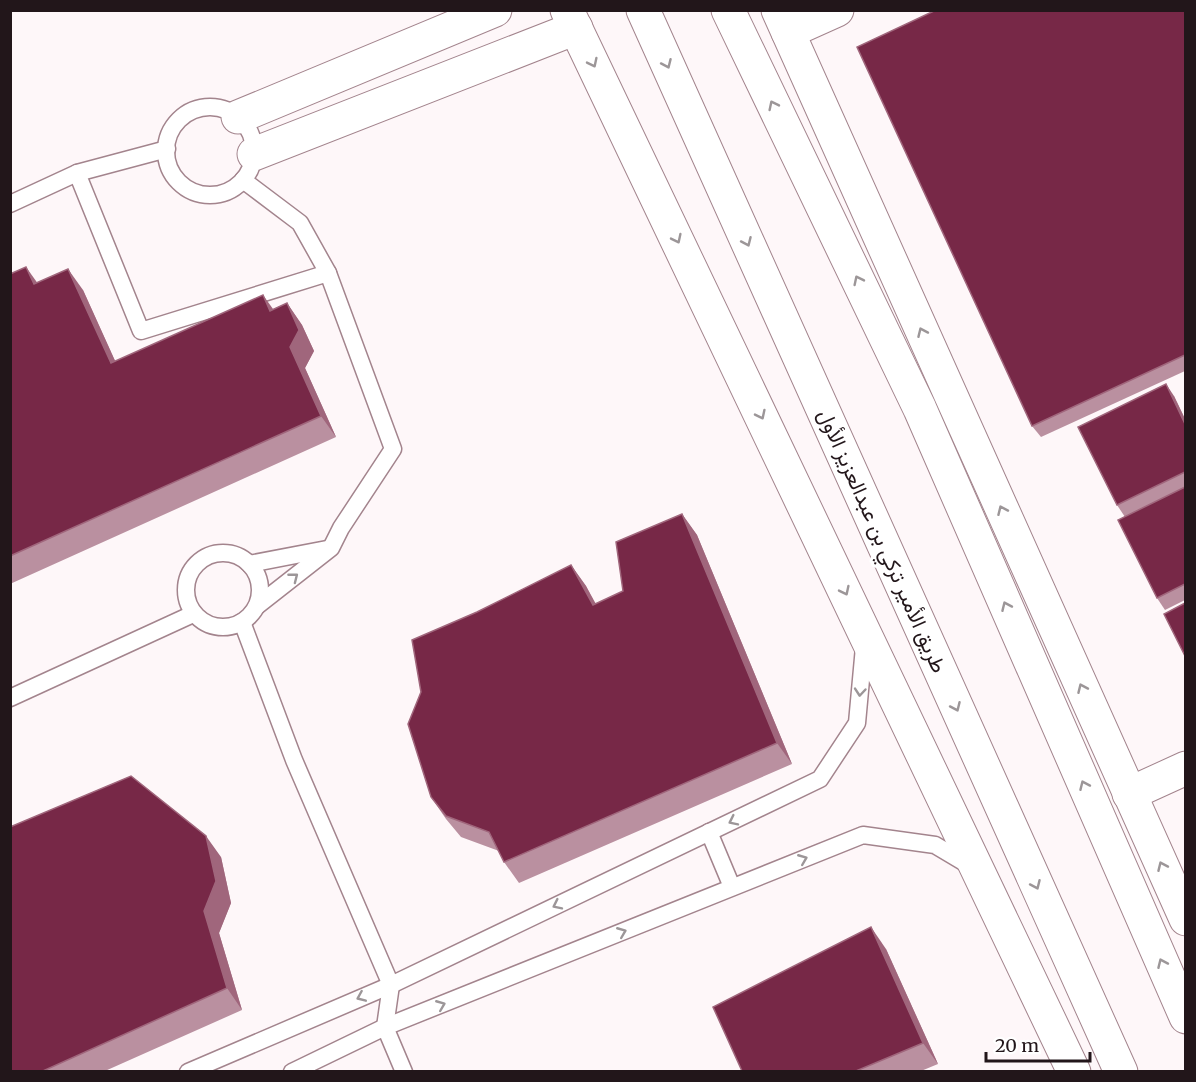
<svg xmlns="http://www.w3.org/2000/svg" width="1196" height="1082" font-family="Merriweather,Vazirmatn,serif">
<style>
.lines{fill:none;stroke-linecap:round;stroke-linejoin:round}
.service-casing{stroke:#a3848d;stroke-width:19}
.minor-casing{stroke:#a3848d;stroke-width:35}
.secondary-casing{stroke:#a3848d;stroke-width:35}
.primary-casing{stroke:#a3848d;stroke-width:35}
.service{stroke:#fff;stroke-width:16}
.minor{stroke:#fff;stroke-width:33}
.secondary{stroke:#fff;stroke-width:33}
.primary{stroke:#fff;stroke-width:33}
.wall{fill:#ba90a0}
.shaded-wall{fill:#a0667c}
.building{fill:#772847;stroke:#a0667c;stroke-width:1.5}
.oneway{stroke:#9c9698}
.labels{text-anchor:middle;stroke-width:6;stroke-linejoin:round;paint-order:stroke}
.street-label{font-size:21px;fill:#22161a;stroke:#fff}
</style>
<rect width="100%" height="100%" fill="#fef7f9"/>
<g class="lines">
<g class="service-casing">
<g id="service">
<circle cx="210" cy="151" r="44"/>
<polyline points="77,173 141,331 328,273"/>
<polyline points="243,180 300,223 328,273 393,449 341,528 331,548 257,606"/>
<polyline points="10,204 77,173 167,149"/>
<circle cx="223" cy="590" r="37"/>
<polyline points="249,564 327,549"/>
<polyline points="242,622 294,760 391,985 385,1027 404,1072"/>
<polyline points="10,698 193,614"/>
<polyline points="709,832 732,887"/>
<polyline points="188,1072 391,985 820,779 857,723 864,647"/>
<polyline points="292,1072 385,1027 863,835 935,845 972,867"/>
</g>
</g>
<g class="minor-casing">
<g id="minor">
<polyline points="788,32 837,10"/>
<polyline points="238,117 495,10"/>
<polyline points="254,154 576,28"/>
<polyline points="1129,794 1186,768"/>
</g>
</g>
<g class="secondary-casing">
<g id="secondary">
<polyline points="567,10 1074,1072"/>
<polyline points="778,10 1186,919"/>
</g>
</g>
<g class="primary-casing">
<g id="primary">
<polyline points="643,10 1121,1072"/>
<polyline points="728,10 920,409 1186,1017"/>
</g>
</g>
<use href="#service" class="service"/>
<use href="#minor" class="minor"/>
<use href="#secondary" class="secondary"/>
<use href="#primary" class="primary"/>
</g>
<g class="wall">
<polygon points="1185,10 1185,371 1041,437 1032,426"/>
<polygon points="10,274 37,283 83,290 115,361 273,309 287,303 302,325 314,351 305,368 336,437 10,584"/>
<polygon points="1174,396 1185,419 1185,487 1125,517 1117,505"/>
<polygon points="1185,487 1185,600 1165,610 1157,598"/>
<polygon points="682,514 697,535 792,764 519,883 504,862 499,851 461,837 446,819 431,797 421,692 477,612 571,565 586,586 595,604 623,591"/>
<polygon points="221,857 231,903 219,933 242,1010 105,1071 10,1071"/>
<polygon points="886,949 938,1064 921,1071 742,1071"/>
</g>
<g class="shaded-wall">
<polygon points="26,267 41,288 34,284"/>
<polygon points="68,269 83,290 126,385 111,363"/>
<polygon points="263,295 278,316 270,311"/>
<polygon points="287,303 302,325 314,351 305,368 336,437 321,416 290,347"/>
<polygon points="1166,384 1174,396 1185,419 1185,424"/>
<polygon points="682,514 697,535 792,764 777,743"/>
<polygon points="571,565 586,586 608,626 593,605"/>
<polygon points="206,836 221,857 231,903 219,933 242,1010 227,988 204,911"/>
<polygon points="871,927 886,949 938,1064 923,1043"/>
</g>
<g class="building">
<polygon points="936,10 1185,10 1185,355 1032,426 857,47"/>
<polygon points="26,267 34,284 68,269 111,363 263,295 270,311 287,303 299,330 290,347 321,416 10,556 10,274"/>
<polygon points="1166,384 1185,424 1185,472 1117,505 1078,427"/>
<polygon points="1185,487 1185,584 1157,598 1118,520"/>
<polygon points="682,514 777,743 504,862 489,832 446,816 431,797 408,724 421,692 412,640 477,612 571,565 593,605 623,591 616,542"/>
<polygon points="1185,603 1185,656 1164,614"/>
<polygon points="131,776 206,836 216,881 204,911 227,988 43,1071 10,1071 10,827"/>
<polygon points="871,927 923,1043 856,1071 742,1071 713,1007"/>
</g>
<defs><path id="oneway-chevron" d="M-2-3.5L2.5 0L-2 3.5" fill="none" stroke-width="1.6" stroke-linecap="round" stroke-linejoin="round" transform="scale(1.5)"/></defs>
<g class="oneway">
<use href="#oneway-chevron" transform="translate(593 63) rotate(64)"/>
<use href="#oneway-chevron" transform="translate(667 64) rotate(66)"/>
<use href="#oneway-chevron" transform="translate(773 105) rotate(-116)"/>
<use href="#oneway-chevron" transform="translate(677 239) rotate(64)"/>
<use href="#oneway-chevron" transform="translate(747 242) rotate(66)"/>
<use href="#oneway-chevron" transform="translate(858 280) rotate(-116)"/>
<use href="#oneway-chevron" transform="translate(922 332) rotate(-114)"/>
<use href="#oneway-chevron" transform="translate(761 415) rotate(64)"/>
<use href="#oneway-chevron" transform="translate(1002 510) rotate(-114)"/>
<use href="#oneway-chevron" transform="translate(294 577) rotate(-38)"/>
<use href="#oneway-chevron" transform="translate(845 591) rotate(64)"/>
<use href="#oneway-chevron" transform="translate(1006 606) rotate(-114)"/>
<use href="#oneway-chevron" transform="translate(1082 688) rotate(-114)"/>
<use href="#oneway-chevron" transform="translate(860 692) rotate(95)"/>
<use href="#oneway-chevron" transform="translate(956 707) rotate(66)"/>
<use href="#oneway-chevron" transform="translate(1084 785) rotate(-114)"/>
<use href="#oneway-chevron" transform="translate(733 821) rotate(154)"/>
<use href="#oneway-chevron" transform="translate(803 859) rotate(-22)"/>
<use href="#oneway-chevron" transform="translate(1162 866) rotate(-114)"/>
<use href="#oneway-chevron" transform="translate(1036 885) rotate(66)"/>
<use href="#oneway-chevron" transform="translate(557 905) rotate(154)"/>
<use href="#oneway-chevron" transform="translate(622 932) rotate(-22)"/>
<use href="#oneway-chevron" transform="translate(1162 963) rotate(-114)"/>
<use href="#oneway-chevron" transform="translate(361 997) rotate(157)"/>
<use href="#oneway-chevron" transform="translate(441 1005) rotate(-22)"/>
</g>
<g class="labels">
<g class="street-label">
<text transform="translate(882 541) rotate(66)" y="7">طريق الأمير تركي بن عبدالعزيز الأول</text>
</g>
</g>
<rect width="1196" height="1082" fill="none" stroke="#22161a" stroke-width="24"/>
<path d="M986 1052v9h104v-9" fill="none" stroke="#22161a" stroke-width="3"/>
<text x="995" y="1052" font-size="18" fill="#22161a" stroke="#ffffff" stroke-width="4.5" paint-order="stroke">20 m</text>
</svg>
